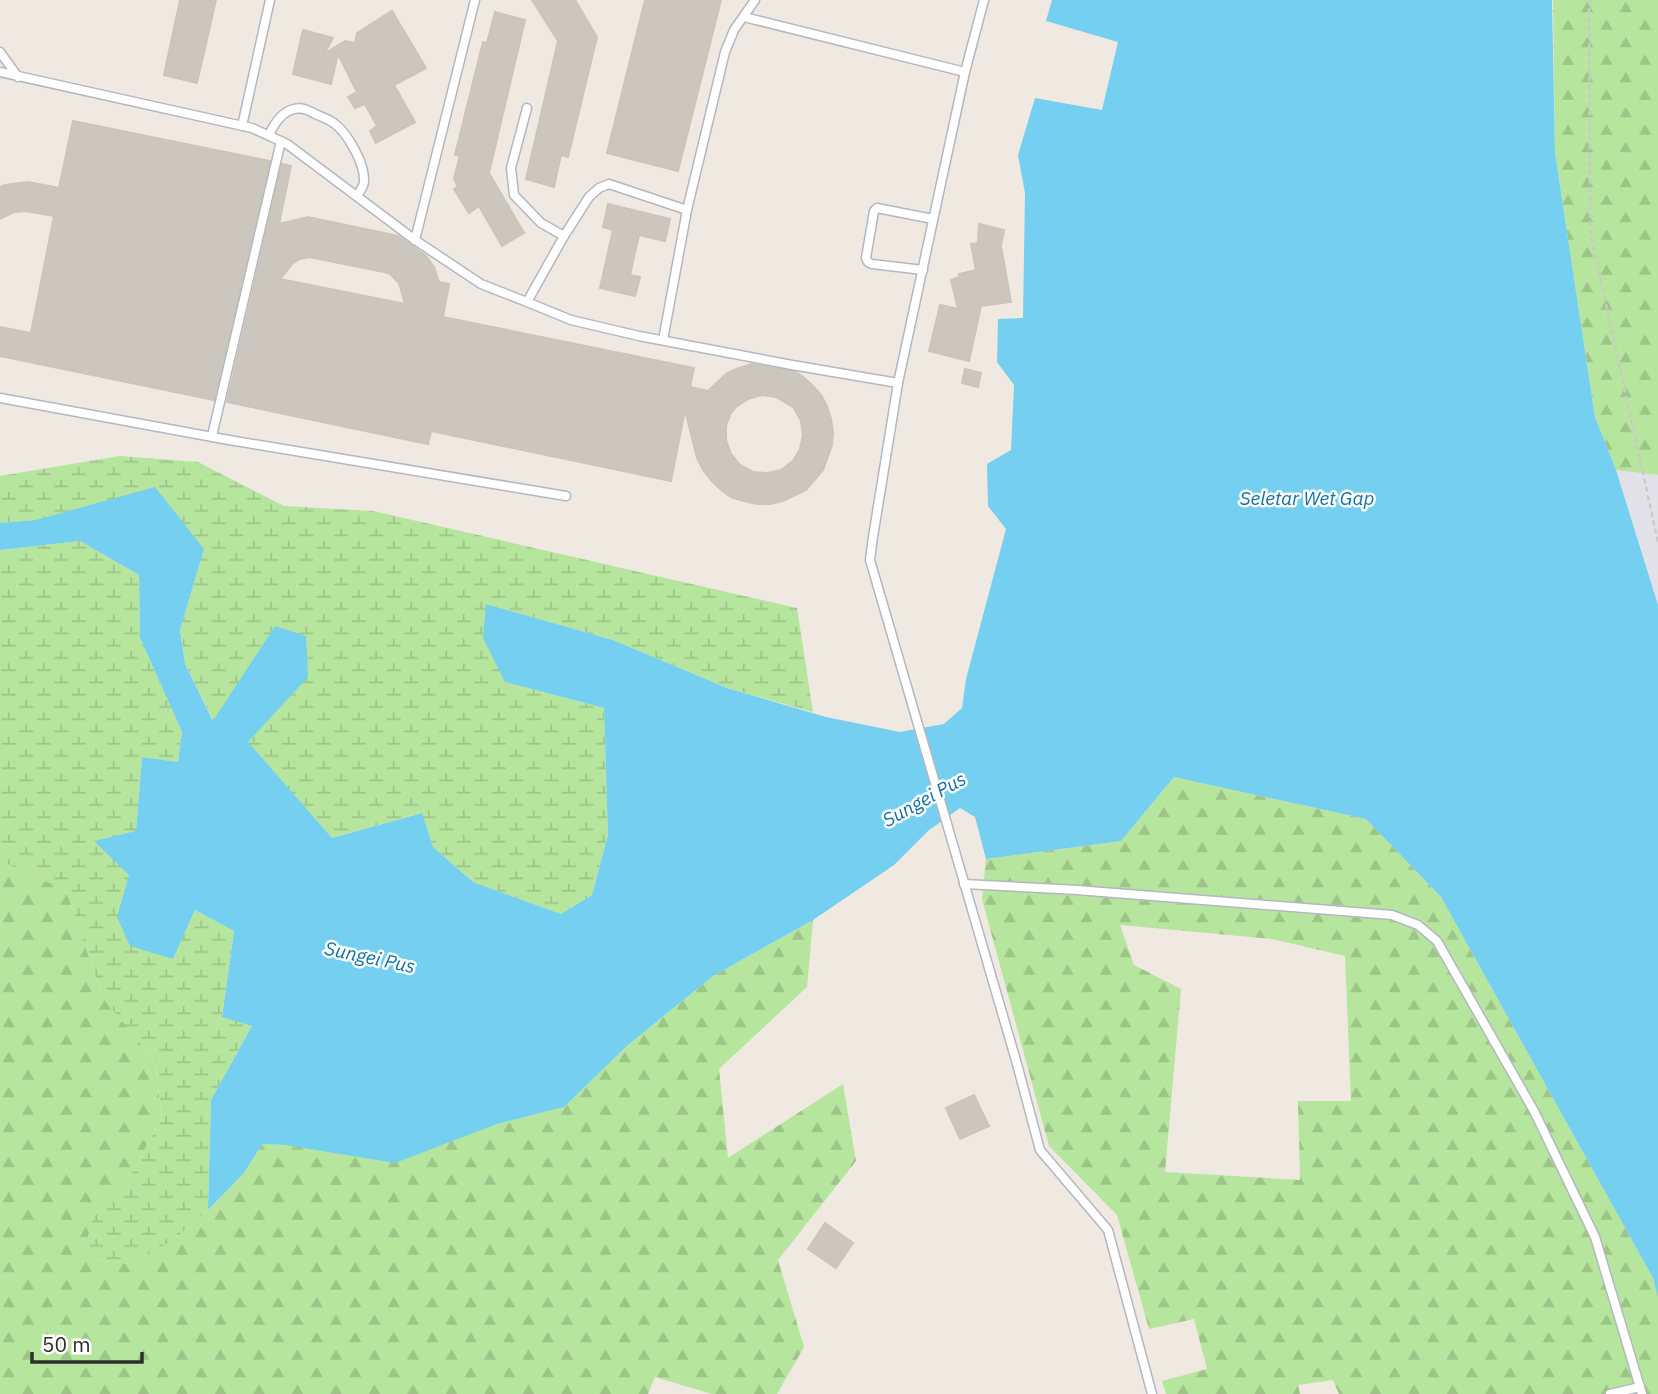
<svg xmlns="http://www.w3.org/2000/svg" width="1658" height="1394" font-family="'IBM Plex Sans',sans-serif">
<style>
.industrial{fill:#e3e1e8}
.forest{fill:url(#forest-firs);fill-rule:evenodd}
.wetland{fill:url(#wetland-marsh)}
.water{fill:#75cff0}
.building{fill:#cbc7bf;stroke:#cbc5ba;stroke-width:2;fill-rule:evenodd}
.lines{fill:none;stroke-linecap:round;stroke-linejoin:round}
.lane-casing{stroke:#b4b7c1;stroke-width:11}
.path{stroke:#c9c9c9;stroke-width:2.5;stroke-dasharray:5 3.5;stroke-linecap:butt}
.lane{stroke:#fff;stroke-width:8}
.labels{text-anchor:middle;stroke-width:5;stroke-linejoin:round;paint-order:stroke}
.water-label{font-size:19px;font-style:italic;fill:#0d6fa3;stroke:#fff}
</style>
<defs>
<pattern id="forest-firs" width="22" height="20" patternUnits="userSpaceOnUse" patternTransform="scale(1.75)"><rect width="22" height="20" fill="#b6e59e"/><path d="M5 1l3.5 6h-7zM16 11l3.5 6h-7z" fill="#9dc588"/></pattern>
<pattern id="wetland-marsh" width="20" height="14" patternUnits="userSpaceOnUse" patternTransform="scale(1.75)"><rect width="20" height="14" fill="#b6e59e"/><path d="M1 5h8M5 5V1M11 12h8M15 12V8" fill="none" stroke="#9dc588"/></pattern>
</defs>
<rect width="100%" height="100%" fill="#efe9e1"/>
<polygon class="industrial" points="1616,470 1658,475 1658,605"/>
<g class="forest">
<polygon points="1553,0 1658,0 1658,475 1616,470 1595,417 1555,153"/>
<path d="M1174 777 1366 819 1441 897 1653 1278 1658 1298V1394H1339L1333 1380 1298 1385 1300 1394H1166L1162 1381 1207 1369 1194 1319 1149 1329 1117 1215 1049 1146 982 899 986 859 1121 841ZM1120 925 1272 939 1345 956 1351 1101H1298L1300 1180 1165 1172 1181 989 1134 965Z"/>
<polygon points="0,861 66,890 103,998 155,1061 162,1118 129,1178 94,1216 95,1260 130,1264 172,1241 208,1210 244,1173 262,1144 286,1145 497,1124 564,1107 628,1045 713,976 813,920 807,987 719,1069 728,1158 843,1084 856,1161 778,1260 804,1347 777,1394 712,1394 655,1377 648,1394 0,1394"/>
</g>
<g class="wetland">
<polygon points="120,456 198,462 284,506 373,511 797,608 813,712 727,688 613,640 486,604 505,682 604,708 608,835 592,895 561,914 473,882 433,847 421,813 332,838 247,742 307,677 275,626 214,722 185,664 180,630 204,549 36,520 0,523 0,476"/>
<polygon points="80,541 139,575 140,638 182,732 178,762 142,757 136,831 129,875 173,959 195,910 234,931 222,1016 252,1026 211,1100 208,1210 172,1241 130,1264 95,1260 87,1239 94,1216 129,1178 162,1118 155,1061 103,998 66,890 0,861 0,550"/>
</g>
<polygon class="water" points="1052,0 1552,0 1555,153 1595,417 1616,470 1658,605 1658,1298 1653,1278 1441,897 1366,819 1174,777 1121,841 986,859 975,817 960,808 928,831 894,865 813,920 713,976 628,1045 564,1107 497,1124 395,1163 286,1145 262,1144 244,1173 208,1210 211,1100 252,1026 222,1017 234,931 195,910 173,959 130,946 117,917 129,875 94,841 136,831 142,757 178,762 182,732 140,638 139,575 80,541 0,550 0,523 36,520 155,487 204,549 180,630 185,664 213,721 275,626 306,636 308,677 248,742 332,838 422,813 433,847 473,882 561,914 592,895 608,835 604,708 505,682 483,638 486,604 613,640 727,688 826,717 900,732 944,724 962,708 966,679 1006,529 988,506 987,464 1011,450 1014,385 997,362 998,319 1023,318 1025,193 1018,155 1035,98 1102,110 1118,42 1046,21"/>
<g class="building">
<polygon points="180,0 216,0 197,83 164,75"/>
<polygon points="532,0 575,0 597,37 568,157 561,155 554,187 526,179 558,41"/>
<polygon points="645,0 721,0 678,171 607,153"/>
<polygon points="392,11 426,68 394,85 415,122 376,143 370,131 377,126 365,104 355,108 348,97 357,92 338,54 331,84 293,74 303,30 333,38 324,54 345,41 355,43 357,33"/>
<polygon points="495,12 525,20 489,173 524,233 502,246 479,206 469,213 454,189 458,187 454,179 460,155 455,155 483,42 487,43"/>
<polygon points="73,121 270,161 214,400 0,356 0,327 31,333 54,216 26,211 14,212 0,219 0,187 5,185 28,182 59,188"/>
<path d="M282 164 291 166 279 224 308 217 398 236 426 256 434 267 439 282 449 284 443 317 694 368 690 387 708 391 727 373 739 368 752 364 795 372 802 376 812 385 821 395 827 406 831 419 833 432 832 445 823 470 806 490 783 501 770 504H757L744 501 731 497 720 489 711 480 703 470 697 458 685 410 671 481 431 431 428 444 227 402ZM309 257 384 272 390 274 399 283 405 304 280 279 293 263 300 259ZM762 395 776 397 794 408 801 421 803 435 800 449 793 461 781 470 767 473 753 472 740 465 731 454 726 440V426L731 413 736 407 748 399Z"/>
<polygon points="608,204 670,219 665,241 639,235 630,275 640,277 635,296 600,288 613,230 603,227"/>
<polygon points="979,224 1004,230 1001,246 1011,302 981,306 969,361 929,351 940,305 958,309 951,280 959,277 959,274 976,270 971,244 978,243"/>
<polygon points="965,369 981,373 978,387 962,383"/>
<polygon points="974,1095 989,1126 960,1139 946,1108"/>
<polygon points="825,1223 853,1243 836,1268 808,1249"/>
</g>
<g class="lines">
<g class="lane-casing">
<g id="lane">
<polyline points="984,0 965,72 898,383 873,537 870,560 1017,1064 1040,1150 1108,1230 1152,1394"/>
<polyline points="744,17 965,72"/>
<polyline points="0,52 18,77"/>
<polyline points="0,72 252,128 287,144 415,240 481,284 527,302 571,320 639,336 792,365 898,383"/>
<polyline points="527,108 511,168 514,195 541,223 564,236"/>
<polyline points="242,126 270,0"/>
<path d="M269 135C274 124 281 112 294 109 302 107 308 110 315 114 322 117 329 119 335 124 348 134 365 164 364 181 364 187 360 191 357 195"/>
<polyline points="415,240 475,0"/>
<polyline points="923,270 872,264 868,262 866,258 874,211 877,208 882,209 933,219"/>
<polyline points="527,302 564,236 589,197 599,188 609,184 687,210"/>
<polyline points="663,340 687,210 725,52 734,30 755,0"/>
<polyline points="0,398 229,440 566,496"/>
<polyline points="212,436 281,141"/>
<polyline points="964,884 1077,890 1392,915 1418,925 1437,941 1534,1111 1595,1237 1642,1394"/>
<polyline points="1610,1394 1640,1387"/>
</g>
</g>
<polyline class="path" points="1589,0 1590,231 1658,542"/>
<use href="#lane" class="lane"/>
</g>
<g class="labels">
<g class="water-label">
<text x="1307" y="505">Seletar Wet Gap</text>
<text transform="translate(924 799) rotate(-29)" y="7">Sungei Pus</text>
<text transform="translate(370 957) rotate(12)" y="7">Sungei Pus</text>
</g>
</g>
<path d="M32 1352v10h110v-10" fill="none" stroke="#2e2e2e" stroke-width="3.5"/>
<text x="42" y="1352" font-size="21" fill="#2e2e2e" stroke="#ffffff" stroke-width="5" paint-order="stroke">50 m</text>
</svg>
